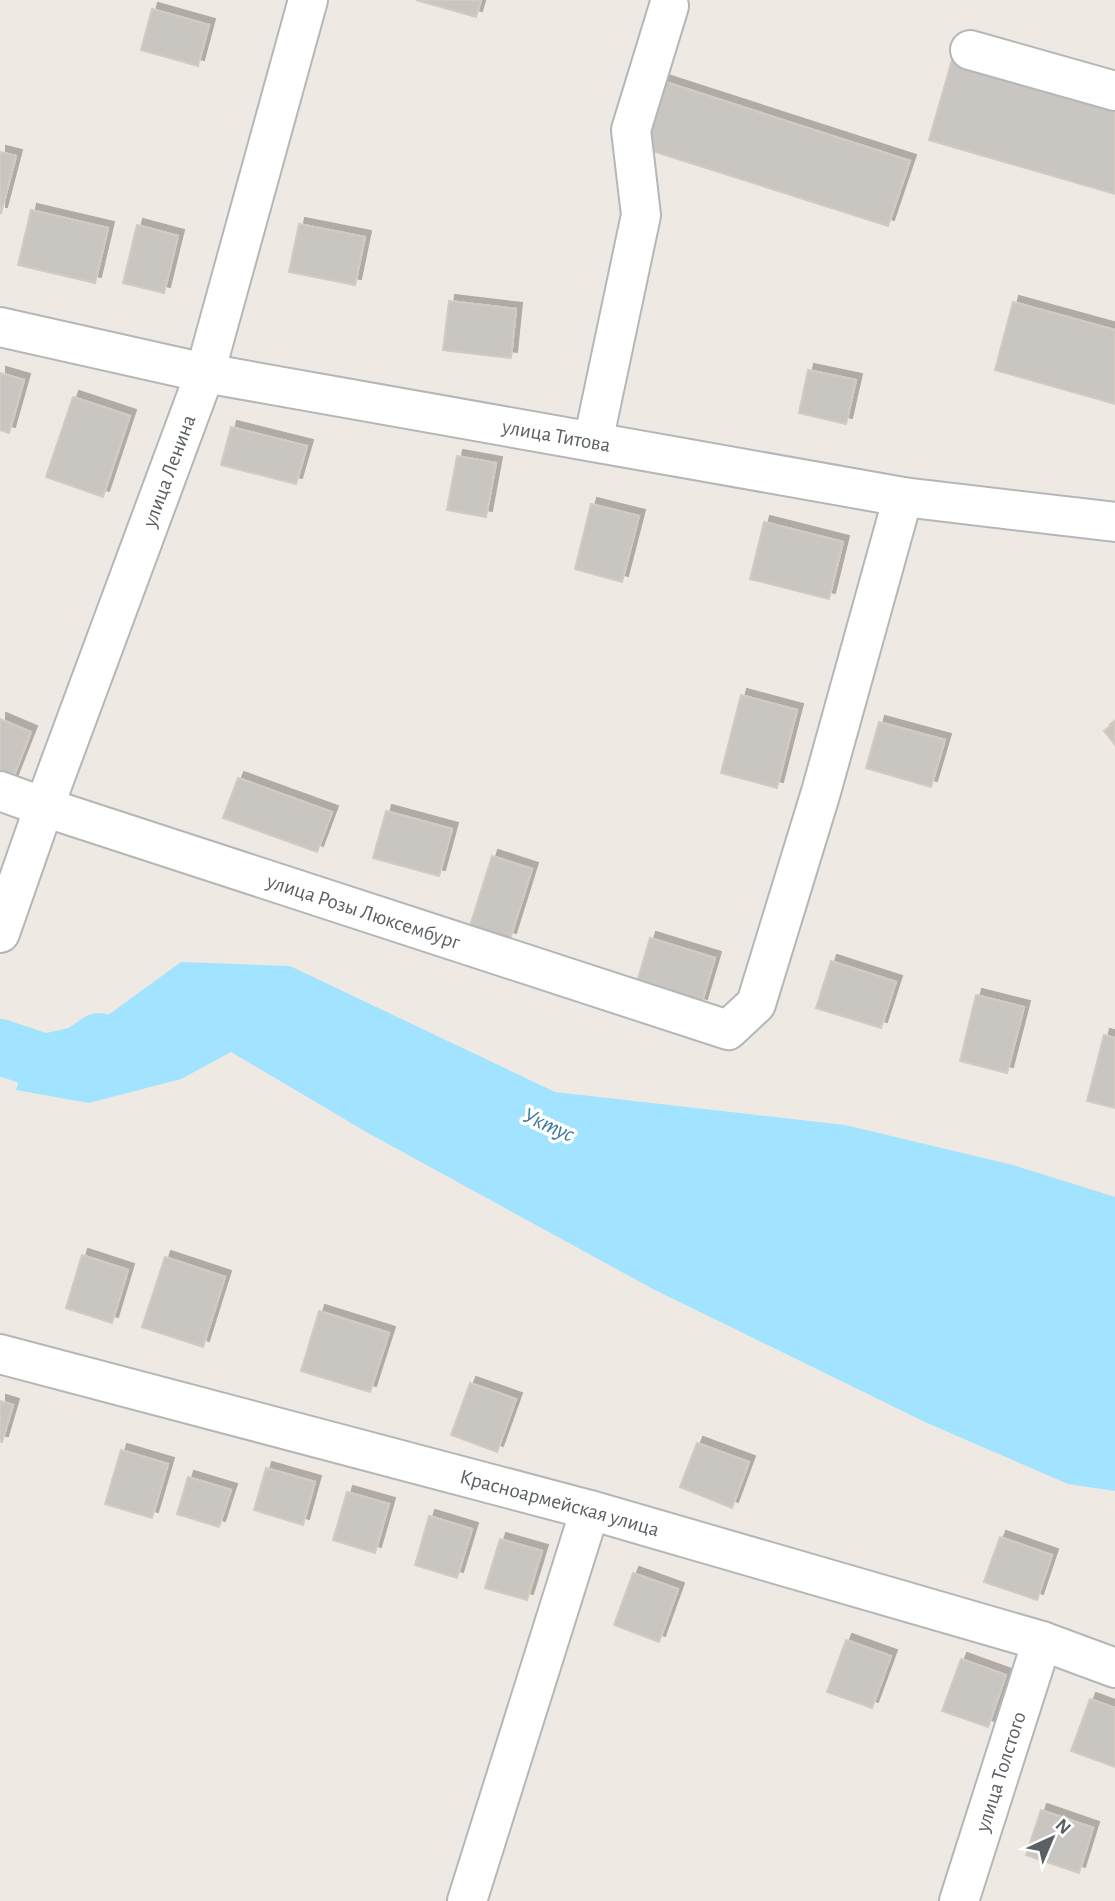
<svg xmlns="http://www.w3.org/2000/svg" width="1115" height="1901" font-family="'Alegreya Sans',sans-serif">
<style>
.water{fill:#a2e3ff}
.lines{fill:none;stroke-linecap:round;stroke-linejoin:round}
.river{stroke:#a2e3ff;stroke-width:56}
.building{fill:#c9c5c0;stroke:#d3cbc1;stroke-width:2;filter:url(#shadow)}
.minor-casing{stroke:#b4b7ba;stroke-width:42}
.minor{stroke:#fff;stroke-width:38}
.labels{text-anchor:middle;stroke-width:7;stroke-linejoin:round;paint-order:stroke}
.street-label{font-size:21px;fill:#5b6064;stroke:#fff}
.water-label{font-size:23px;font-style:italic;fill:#3a799f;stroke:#fff}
</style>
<defs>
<filter id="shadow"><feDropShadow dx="6" dy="-6" stdDeviation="0" flood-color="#0004"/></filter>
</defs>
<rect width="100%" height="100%" fill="#eeeae3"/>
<polygon class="water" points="181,962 290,966 555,1092 845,1125 1013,1165 1115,1197 1115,1491 1068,1484 927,1423 653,1289 368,1133 231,1052 181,1079 89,1103 16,1090 32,1038 100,1021"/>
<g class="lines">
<polyline class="river" points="0,1047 45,1062 80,1054 99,1041"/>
</g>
<g class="building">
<polygon points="416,0 481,0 476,17"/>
<polygon points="152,9 209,25 198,66 141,50"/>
<polygon points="952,60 1115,106 1115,194 929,140"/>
<polygon points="659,80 910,161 888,226 637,146"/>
<polygon points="0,152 16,156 1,213 0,213"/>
<polygon points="31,210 108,228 95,283 18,265"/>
<polygon points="299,224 365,237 355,285 289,272"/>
<polygon points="137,225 178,236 164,293 123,283"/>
<polygon points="449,301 516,309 511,358 443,350"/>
<polygon points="1013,302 1115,330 1115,404 995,370"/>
<polygon points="808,370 856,380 846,424 799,413"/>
<polygon points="0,373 24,380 9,433 0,430"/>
<polygon points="73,397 130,416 103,497 46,477"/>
<polygon points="231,427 307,446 296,484 221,465"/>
<polygon points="457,456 496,463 486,517 447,510"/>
<polygon points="591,504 639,516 622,582 575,569"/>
<polygon points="764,522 843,542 829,599 750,579"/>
<polygon points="741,695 797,710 777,788 721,773"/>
<polygon points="0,719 31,732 11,783 0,779"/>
<polygon points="879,722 945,740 931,787 866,768"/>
<polygon points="1115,722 1115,745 1104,731"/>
<polygon points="238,778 332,812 317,852 223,818"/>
<polygon points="386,811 452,829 439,876 373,858"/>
<polygon points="492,856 532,869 510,939 470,926"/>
<polygon points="650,938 715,958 701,1005 636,985"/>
<polygon points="831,961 896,982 881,1028 816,1008"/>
<polygon points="976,995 1024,1007 1007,1073 960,1061"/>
<polygon points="1104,1035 1115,1038 1115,1108 1087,1101"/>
<polygon points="82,1255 128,1270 112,1323 66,1308"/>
<polygon points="165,1257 225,1277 203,1347 142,1327"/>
<polygon points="319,1311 389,1333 370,1392 301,1371"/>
<polygon points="470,1383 516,1399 497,1452 451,1435"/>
<polygon points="0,1401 13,1405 2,1442 0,1442"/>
<polygon points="697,1443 749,1462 732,1508 680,1487"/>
<polygon points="121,1450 168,1464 152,1518 105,1504"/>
<polygon points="266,1468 315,1482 303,1525 254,1510"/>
<polygon points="188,1477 231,1490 219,1527 177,1514"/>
<polygon points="347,1492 389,1504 375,1553 333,1540"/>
<polygon points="429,1516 472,1529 457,1578 415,1565"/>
<polygon points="1000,1537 1052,1555 1037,1600 984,1582"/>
<polygon points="500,1539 542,1551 527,1600 485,1588"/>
<polygon points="633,1573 678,1589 659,1642 614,1625"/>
<polygon points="846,1640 891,1656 872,1708 827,1692"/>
<polygon points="961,1659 1006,1675 988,1727 942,1711"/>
<polygon points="1090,1699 1115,1708 1115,1767 1071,1751"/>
<polygon points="1041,1810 1093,1828 1079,1873 1026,1855"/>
</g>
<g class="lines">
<g class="minor-casing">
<g id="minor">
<polyline points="970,50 1115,91"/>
<path id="s1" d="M0 327 205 373 903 497 1115 522"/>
<polyline points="593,442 641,215 631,130 669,6"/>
<path id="s2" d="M0 791 44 807 728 1030 756 1004 821 792 903 497"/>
<path id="s3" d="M0 933 44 807 205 373 308 0"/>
<path id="s4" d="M0 1354 590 1510 1042 1641 1115 1668"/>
<polyline points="467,1901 590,1510"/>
<path id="s5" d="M959 1901 1042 1641"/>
</g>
</g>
<use href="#minor" class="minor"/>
</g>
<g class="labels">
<g class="street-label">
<text dy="7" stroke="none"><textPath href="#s1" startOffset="567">улица Титова</textPath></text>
<text dy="7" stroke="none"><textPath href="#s3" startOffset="492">улица Ленина</textPath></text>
<text dy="7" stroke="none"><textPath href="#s2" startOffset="383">улица Розы Люксембург</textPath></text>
<text dy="7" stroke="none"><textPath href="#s4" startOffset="579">Красноармейская улица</textPath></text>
<text dy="7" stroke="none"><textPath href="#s5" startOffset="136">улица Толстого</textPath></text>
</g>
<g class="water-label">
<text transform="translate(549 1124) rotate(24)" y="8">Уктус</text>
</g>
</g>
<g transform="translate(1052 1838) rotate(44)" stroke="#ffffff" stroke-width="5" paint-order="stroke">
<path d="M0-5L12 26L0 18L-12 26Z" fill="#5b6064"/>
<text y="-10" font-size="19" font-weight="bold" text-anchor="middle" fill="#5b6064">N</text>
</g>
</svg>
